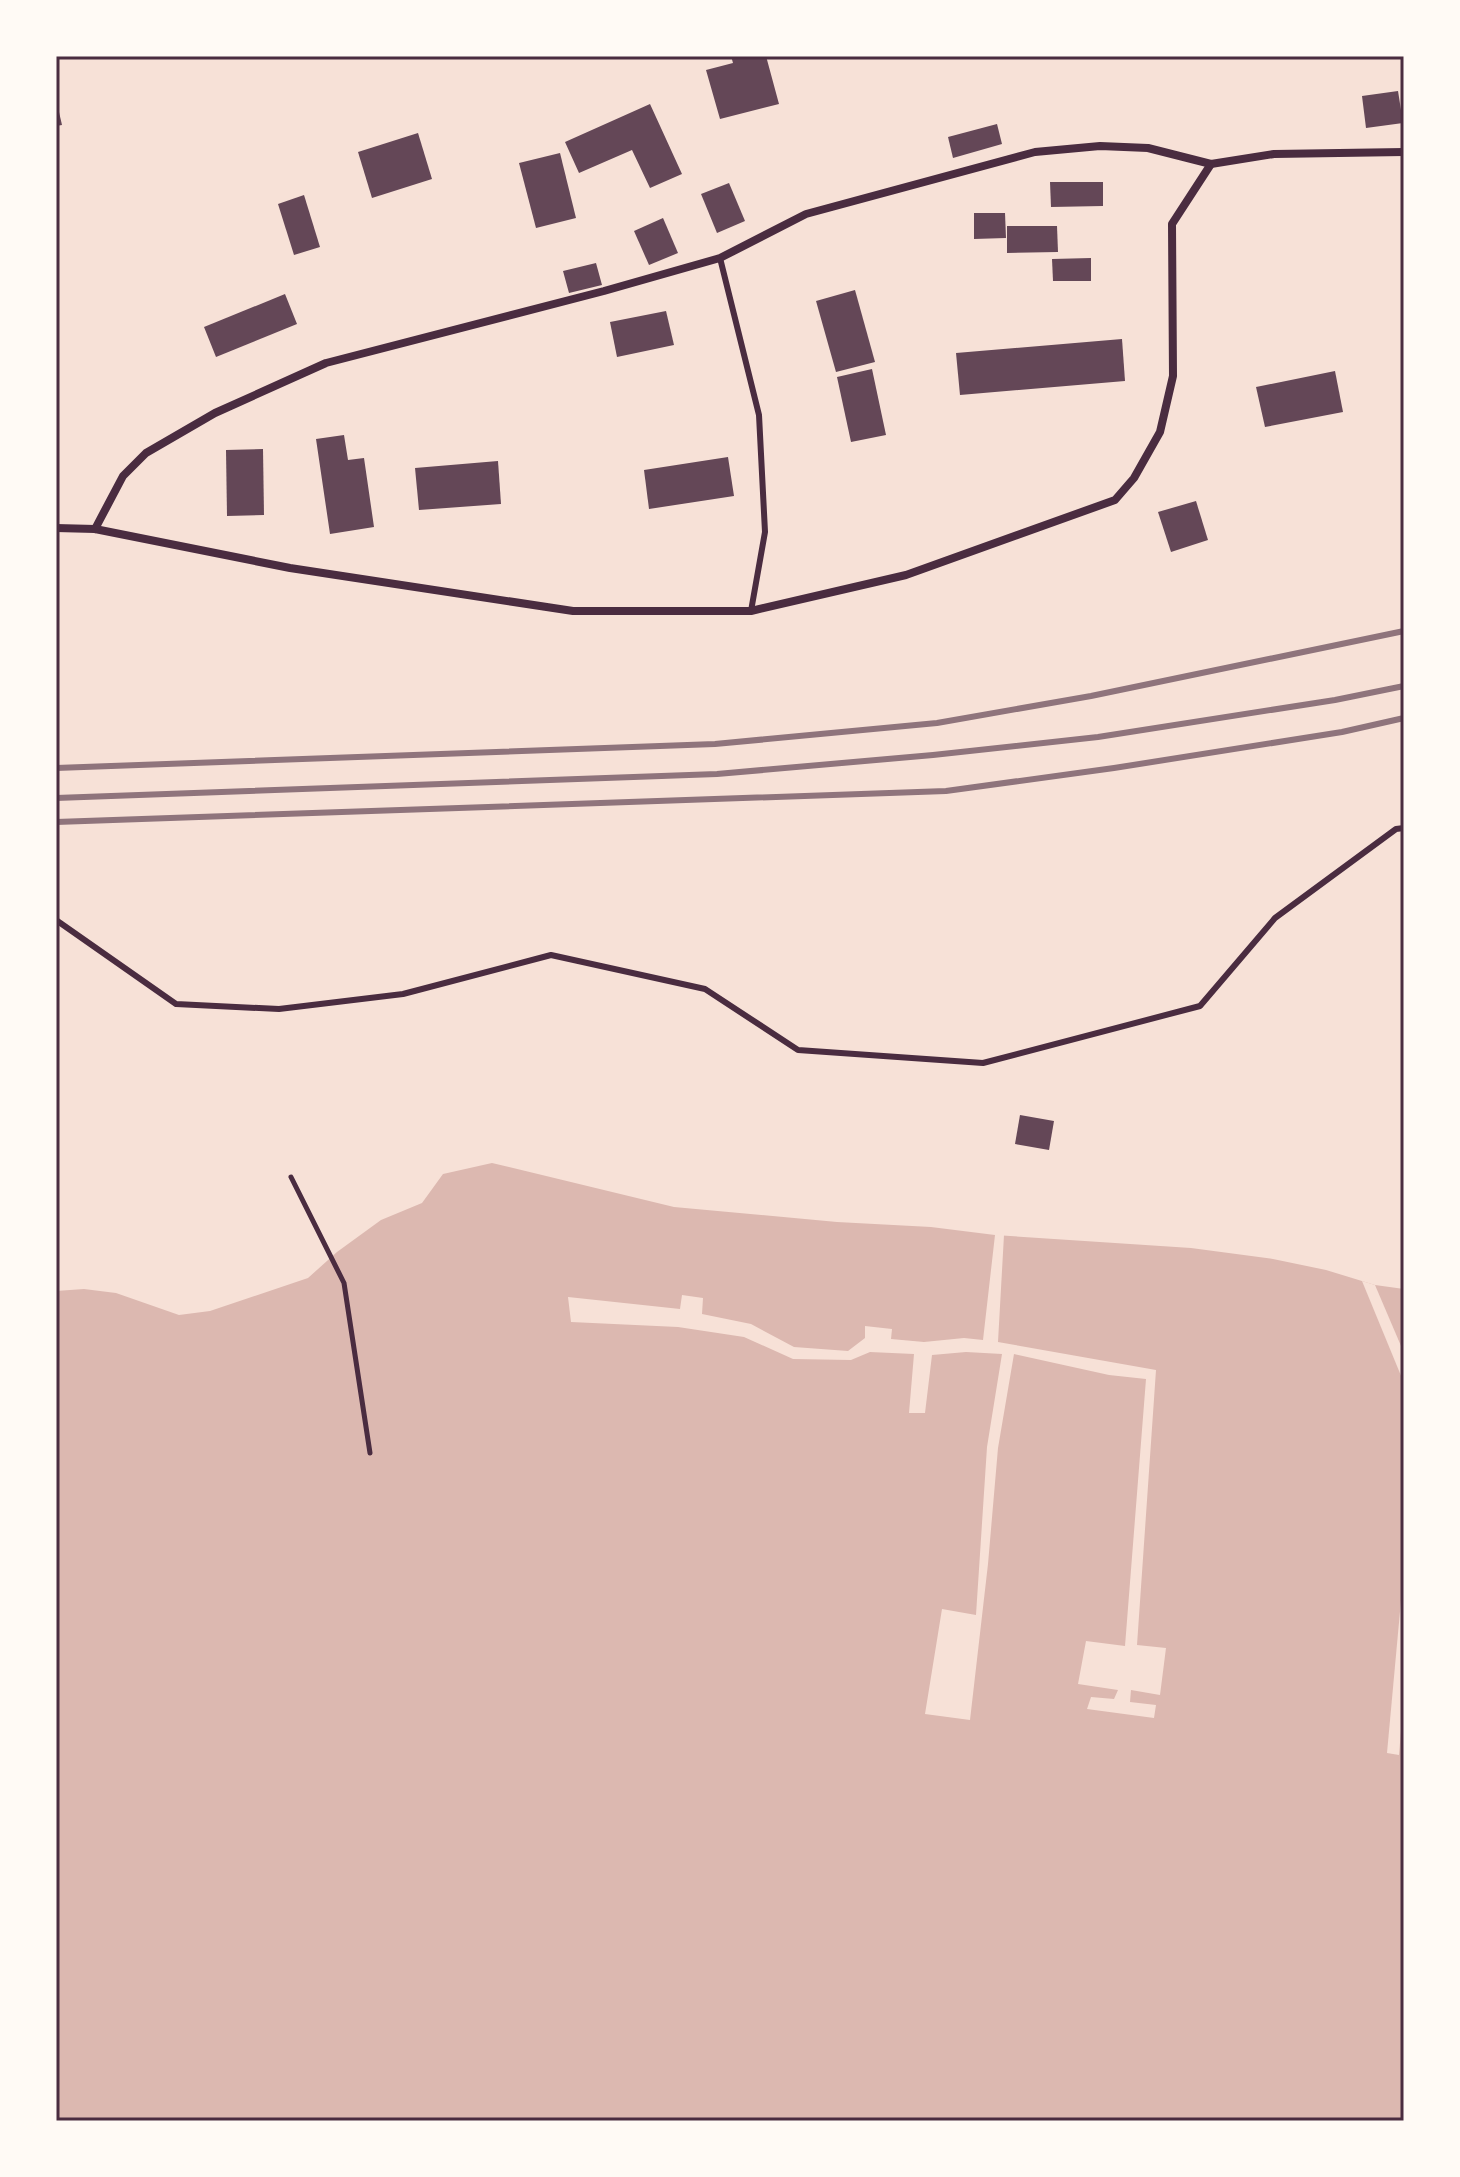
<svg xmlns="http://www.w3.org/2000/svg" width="1460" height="2177" font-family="'PT Sans',sans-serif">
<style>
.water{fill:#dcb8b0}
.pier{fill:#f7e1d7}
.building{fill:#644757}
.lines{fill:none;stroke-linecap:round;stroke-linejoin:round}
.path{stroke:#4a2c40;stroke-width:5}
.service{stroke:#4a2c40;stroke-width:6}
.minor{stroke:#4a2c40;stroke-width:8}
.rail{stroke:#8f747c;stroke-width:6}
.neatline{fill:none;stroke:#4a2c40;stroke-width:3}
</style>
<rect width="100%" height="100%" fill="#f7e1d7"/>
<polygon class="water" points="492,1163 674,1207 837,1222 931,1227 995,1235 1191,1248 1273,1259 1326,1270 1375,1285 1404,1289 1404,2121 56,2121 56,1291 84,1289 116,1293 179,1315 210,1311 308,1278 337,1252 381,1220 422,1203 443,1174"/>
<g class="pier">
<polygon points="995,1235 1004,1235 998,1342 1156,1370 1137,1645 1166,1648 1160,1695 1131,1690 1130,1702 1156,1705 1154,1718 1087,1709 1091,1697 1114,1699 1118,1690 1078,1684 1086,1641 1125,1646 1146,1379 1109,1375 1014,1354 998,1448 988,1564 970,1720 925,1714 942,1609 976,1615 987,1447 1002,1354 966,1352 932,1355 925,1413 909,1413 914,1354 870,1352 851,1360 793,1359 744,1337 678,1327 571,1322 568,1297 680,1309 682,1295 703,1298 702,1314 751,1324 794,1347 848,1351 865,1338 865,1326 892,1329 891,1339 924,1342 964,1338 983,1340"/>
<polygon points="1362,1281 1375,1285 1404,1353 1404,1383"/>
<polygon points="1404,1568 1404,1694 1399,1755 1387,1753"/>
</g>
<g class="building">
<polygon points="731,56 766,56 779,104 720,119 706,70 733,63"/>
<polygon points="1398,91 1403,123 1366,128 1362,96"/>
<polygon points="56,99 62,125 56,126"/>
<polygon points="650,104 682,174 650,188 632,150 579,173 565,142"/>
<polygon points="997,124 1002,144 953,158 948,137"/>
<polygon points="418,133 432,179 372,198 358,152"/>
<polygon points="560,153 576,218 536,228 519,163"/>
<polygon points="1050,182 1103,182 1103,206 1051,207"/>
<polygon points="729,183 745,221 717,233 701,194"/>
<polygon points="304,195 320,247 294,255 278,204"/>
<polygon points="974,213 1005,213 1006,238 974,239"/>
<polygon points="663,218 678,253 649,265 634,231"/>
<polygon points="1007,226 1057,226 1058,252 1007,253"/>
<polygon points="1091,258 1091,281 1053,281 1052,259"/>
<polygon points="596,263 602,285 569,293 563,271"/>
<polygon points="855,290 875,362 836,372 816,301"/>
<polygon points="285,294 297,324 216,357 204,327"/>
<polygon points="666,311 674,345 617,357 610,322"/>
<polygon points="1122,339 1125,381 960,395 956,353"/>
<polygon points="872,369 886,435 851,442 837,377"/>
<polygon points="1335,371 1343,412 1265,427 1256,387"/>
<polygon points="344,435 348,460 364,458 374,527 330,534 316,439"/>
<polygon points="263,449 264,515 227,516 226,450"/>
<polygon points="728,457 734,496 649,509 644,470"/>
<polygon points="498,461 501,504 419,510 415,468"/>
<polygon points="1196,501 1208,540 1171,552 1158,512"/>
<polygon points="1020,1115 1054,1121 1049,1150 1015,1144"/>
</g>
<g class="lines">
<polyline class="path" points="291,1177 344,1283 370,1453"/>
<g class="service">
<polyline points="720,258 759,415 765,532 751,611"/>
<polyline points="56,920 176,1004 279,1009 403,994 551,955 705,989 798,1050 983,1063 1200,1006 1275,918 1396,829 1404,828"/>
</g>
<g class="minor">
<polyline points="56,528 95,529 290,568 573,611 751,611 906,575 1115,500 1134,478 1160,432 1173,376 1172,224 1211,164 1274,154 1404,152"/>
<polyline points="95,529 123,476 146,453 215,413 326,363 604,291 720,258 806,214 1035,152 1100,146 1148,148 1211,164"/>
</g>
<g class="rail">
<polyline points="56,768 715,744 937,723 1091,696 1404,631"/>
<polyline points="56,798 717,774 933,755 1098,737 1335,700 1404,686"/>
<polyline points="56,822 946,791 1114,768 1342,732 1404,718"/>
</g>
</g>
<rect width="1460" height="2177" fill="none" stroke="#fffaf5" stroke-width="116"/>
<rect x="58" y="58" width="1344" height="2061" class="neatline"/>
</svg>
